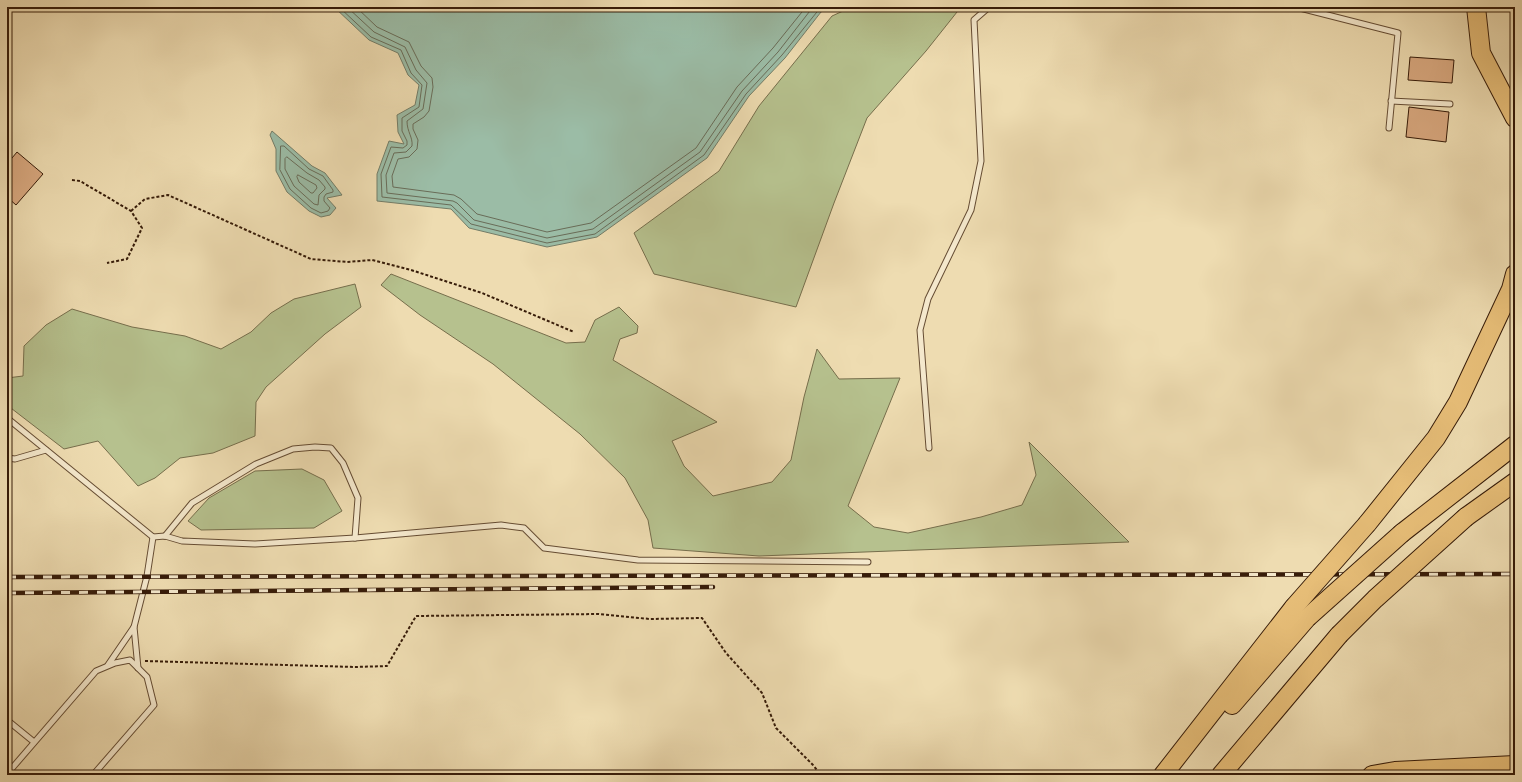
<svg xmlns="http://www.w3.org/2000/svg" width="1522" height="782" font-family="'IM FELL English',serif">
<style>
.green{fill:#b6c18e;stroke:#766e4c}
.water{fill:#9bbca6;stroke:#737c67}
.lines{fill:none;stroke-linecap:round;stroke-linejoin:round}
.shore{stroke:#696c58;stroke-width:1}
.building{fill:#d8a87f;stroke:#371c09}
.lane-casing{stroke:#654c33;stroke-width:7}
.highway-casing{stroke:#371c09;stroke-width:20}
.path{stroke:#371c09;stroke-width:2;stroke-dasharray:3 2;stroke-linecap:butt}
.lane{stroke:#f4e8cc;stroke-width:5}
.highway{stroke:#e7be78;stroke-width:18}
.rail-casing{stroke:#371c09;stroke-width:4.5}
.rail{stroke:#f4e8cc;stroke-width:3;stroke-dasharray:9;stroke-linecap:butt}
.highway-bridge-casing{stroke:#371c09;stroke-width:20;stroke-linecap:butt}
.highway-bridge{stroke:#e7be78;stroke-width:18}
</style>
<rect width="100%" height="100%" fill="#eedcb1"/>
<filter id="stains"><feTurbulence type="fractalNoise" baseFrequency=".005" numOctaves="4"/><feColorMatrix values="0 0 0 0 .2 0 0 0 0 .09 0 0 0 0 .02 0 0 0 .5 -.17"/></filter>
<radialGradient id="worn" r=".72"><stop offset=".6" stop-color="#630" stop-opacity="0"/><stop offset="1" stop-color="#630" stop-opacity=".3"/></radialGradient>
<g class="green">
<polygon points="852,7 961,7 926,51 867,118 834,203 796,307 654,274 634,233 719,171 759,106 832,16"/>
<polygon points="391,274 566,343 585,342 595,320 619,307 638,326 637,333 620,339 613,360 717,422 672,441 684,466 713,496 772,482 791,460 804,397 817,349 839,379 900,378 848,506 874,527 908,533 981,517 1022,505 1036,475 1029,442 1129,542 759,556 653,548 648,520 625,478 580,434 493,364 420,315 381,285"/>
<polygon points="355,284 361,307 325,334 266,387 256,402 255,436 213,453 180,458 155,478 138,486 98,441 64,449 7,405 7,378 23,376 24,346 46,325 72,309 132,327 185,336 221,349 251,332 271,313 294,299"/>
<polygon points="302,469 324,480 342,511 314,528 201,530 188,521 209,498 255,471"/>
</g>
<g class="water">
<polygon points="334,7 829,7 821,12 785,58 749,96 707,158 597,237 547,247 469,228 451,209 377,201 377,174 389,141 404,144 398,132 397,115 415,105 419,85 408,75 398,53 369,40"/>
<polygon points="272,131 312,166 325,173 342,195 327,198 336,208 330,215 321,217 309,211 287,192 276,171 276,149 270,135"/>
</g>
<g class="lines">
<g class="shore">
<polyline points="339,7 371,37 401,50 411,73 422,85 419,107 402,118 402,131 407,141 407,145 403,148 391,147 381,174 382,197 451,205 471,224 547,243 595,234 704,155 746,94 782,55 821,7"/>
<path d="M347 7 374 32 405 47 416 70 427 83 423 109 407 121C407 132 413 137 412 146L406 152 394 153 386 175 387 193 453 201 457 203 474 220 547 238 593 229 700 152 742 91 778 52 813 7"/>
<polyline points="356,7 377,27 409,42 421,66 432,78 433,87 429,111 424,117 413,124 413,129 418,140 417,149 409,157 398,159 392,176 393,187 454,195 461,199 477,214 547,232 591,223 696,148 737,87 773,48 806,7"/>
<polygon points="281,146 284,146 309,169 323,176 333,190 333,192 326,194 324,197 324,201 330,208 328,211 321,213 311,208 290,189 280,170"/>
<polygon points="287,157 307,173 319,180 325,187 325,189 319,195 318,205 314,204 294,186 285,169 285,159"/>
<polygon points="298,175 316,185 317,188 313,193 311,193 299,182 297,177"/>
</g>
</g>
<g class="building">
<polygon points="1410,57 1454,60 1452,83 1408,80"/>
<polygon points="1409,107 1449,112 1446,142 1406,137"/>
<polygon points="17,152 43,174 16,205 7,197 7,164"/>
</g>
<g class="lines">
<g class="lane-casing">
<g id="lane">
<polyline points="1296,7 1398,33 1389,128"/>
<polyline points="1391,101 1450,104"/>
<polyline points="7,418 153,537 165,536 182,541 255,544 355,538 501,525 524,528 544,548 638,560 868,562"/>
<polyline points="929,448 920,330 928,299 971,210 981,161 974,20 989,7"/>
<polyline points="7,458 15,459 46,450"/>
<polyline points="165,536 192,503 256,464 293,449 315,447 331,448 343,463 358,498 355,538"/>
<polyline points="134,627 147,576 153,537"/>
<polyline points="108,665 134,627 138,668"/>
<polyline points="7,720 34,742"/>
<polyline points="7,774 96,671 115,663 130,660 147,677 154,705 93,775"/>
</g>
</g>
<g class="highway-casing">
<g id="highway">
<polyline points="1476,7 1481,53 1515,118"/>
<polyline points="1466,517 1515,482"/>
<polyline points="1367,524 1436,438 1458,402 1511,289 1515,274"/>
<polyline points="1402,533 1515,445"/>
<polyline points="1232,705 1307,618"/>
<polyline points="1163,775 1294,607"/>
<polyline points="1221,775 1339,635"/>
<polyline points="1372,775 1395,771 1515,765"/>
</g>
</g>
<g class="path">
<polyline points="72,180 80,181 131,211 142,228 127,259 107,263"/>
<polyline points="131,211 145,199 168,195 311,259 347,262 372,260 411,270 482,293 574,332"/>
<polyline points="145,661 355,667 387,666 416,616 598,614 650,619 702,618 726,653 762,693 776,728 813,765 821,775"/>
</g>
<use href="#lane" class="lane"/>
<use href="#highway" class="highway"/>
<g class="rail-casing">
<g id="rail">
<polyline points="7,577 1515,574"/>
<polyline points="7,593 713,587"/>
</g>
</g>
<use href="#rail" class="rail"/>
<g class="highway-bridge-casing">
<g id="highway-bridge">
<polyline points="1294,607 1367,524"/>
<polyline points="1307,618 1402,533"/>
<polyline points="1339,635 1375,599 1466,517"/>
</g>
</g>
<use href="#highway-bridge" class="highway-bridge"/>
</g>
<rect width="1522" height="782" fill="none" stroke="#eedcb1" stroke-width="24"/>
<rect x="8" y="8" width="1506" height="766" fill="none" stroke="#371c09" stroke-width="2"/>
<rect x="12" y="12" width="1498" height="758" fill="none" stroke="#371c09"/>
<rect width="100%" height="100%" filter="url(#stains)"/>
<rect width="100%" height="100%" fill="url(#worn)"/>
</svg>
